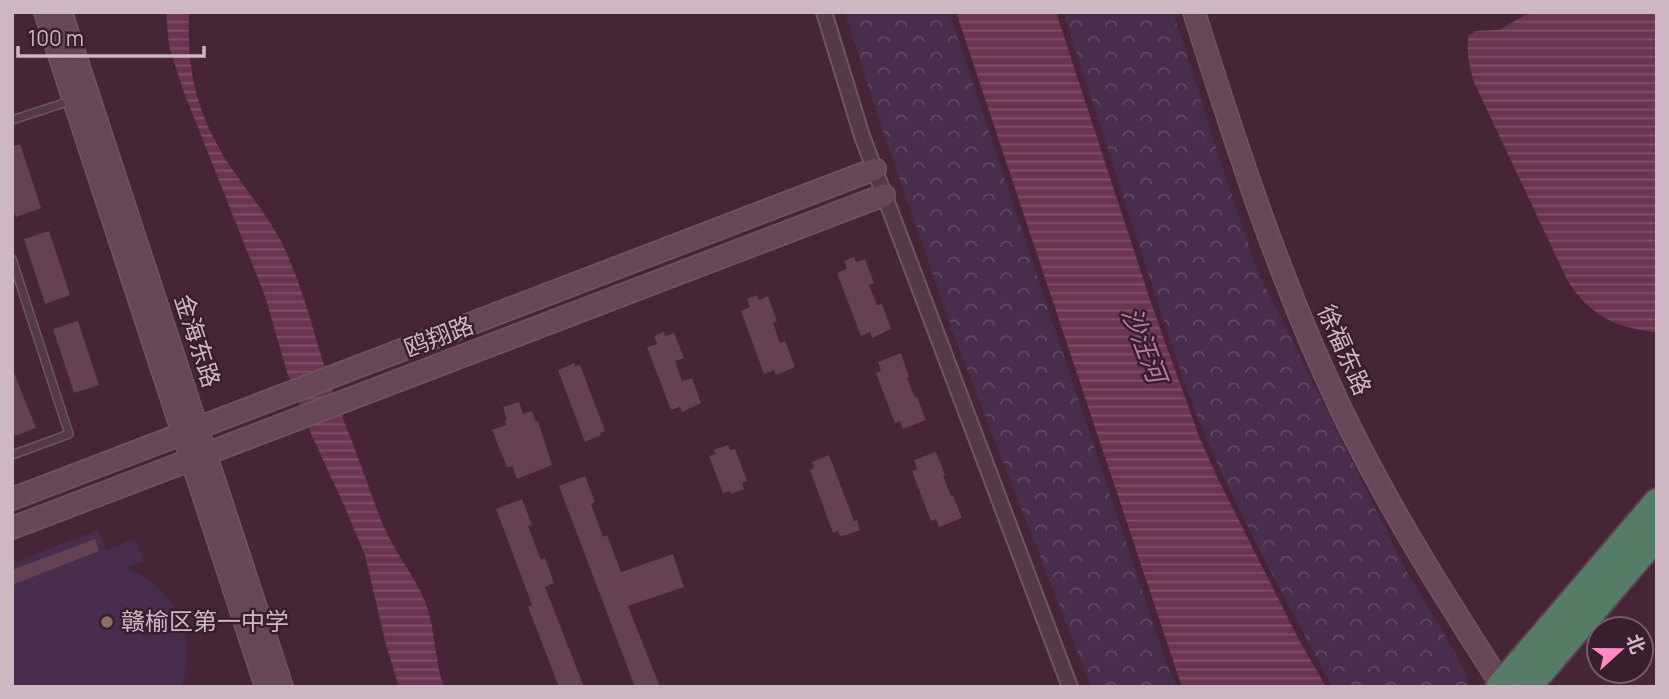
<svg xmlns="http://www.w3.org/2000/svg" width="1669" height="699" font-family="Manrope,'Noto Sans SC',sans-serif">
<style>
.forest{fill:url(#forest-crowns)}
.pitch{fill:#492d4c}
.water{fill:url(#water-rules)}
.building{fill:#654154}
.lines{fill:none;stroke-linecap:round;stroke-linejoin:round}
.lane-casing{stroke:#6e5562;stroke-width:10}
.street-casing{stroke:#6e5562;stroke-width:18}
.secondary-casing{stroke:#6e5562;stroke-width:24}
.highway-casing{stroke:#5b414f;stroke-width:30}
.lane{stroke:#543948;stroke-width:7}
.street{stroke:#543948;stroke-width:14}
.secondary{stroke:#674757;stroke-width:21}
.highway{stroke:#567b67;stroke-width:26}
.education-dot{fill:#8d6e63;stroke:#391e2d;stroke-width:2.5}
.labels{text-anchor:middle;stroke-width:5;stroke-linejoin:round;paint-order:stroke}
.street-label{font-size:24px;fill:#cdb7c2;stroke:#391e2d}
.poi-label{font-size:24px;fill:#cdb7c2;stroke:#391e2d;text-anchor:start}
.water-label{font-size:26px;font-style:italic;fill:#b77c9c;stroke:#391e2d}
</style>
<defs>
<pattern id="forest-crowns" width="20" height="18" patternUnits="userSpaceOnUse" patternTransform="scale(1.75)"><rect width="20" height="18" fill="#492d4c"/><path d="M2 6a3 3 0 1 1 6 0M12 15a3 3 0 1 1 6 0" fill="none" stroke="#624964"/></pattern>
<pattern id="water-rules" width="6" height="5" patternUnits="userSpaceOnUse" patternTransform="scale(1.75)"><rect width="6" height="5" fill="#6b3552"/><path d="M0 2.5h6" fill="none" stroke="#7f5069"/></pattern>
</defs>
<rect width="100%" height="100%" fill="#452536"/>
<g class="forest">
<polygon points="845,12 949,12 1167,665 1177,687 1091,687 958,346 877,114"/>
<path d="M1063 12H1173L1222 166 1258 272 1407 572 1458 658 1467 678 1468 687H1333L1321 666C1272 573 1220 481 1184 382Z"/>
</g>
<path class="pitch" d="M98 530 106 550 135 539 144 561 127 568C176 589 198 635 182 687H12V563Z"/>
<g class="water">
<path d="M166 12H189C187 73 196 111 228 163 249 195 272 219 288 256 304 293 314 333 326 372 337 405 351 438 363 471 370 489 376 508 383 525 395 553 415 576 426 604 436 631 434 660 444 687H399L386 645 365 555 343 503 312 436 287 372 265 296 183 90 169 46Z"/>
<polygon points="956,12 1056,12 1151,303 1200,439 1218,479 1298,638 1326,687 1182,687"/>
<path d="M1541 12H1657V333C1644 330 1631 329 1618 324 1593 315 1574 295 1563 271L1473 80C1470 65 1465 50 1469 35L1476 31 1499 30 1525 15Z"/>
</g>
<g class="building">
<polygon points="20,144 41,208 16,217 12,205 12,147"/>
<polygon points="49,231 70,295 45,304 24,239"/>
<polygon points="854,257 856,262 865,259 874,283 869,285 877,305 882,304 891,329 872,338 870,332 861,336 837,273 847,269 844,261"/>
<polygon points="757,295 759,300 768,296 777,321 773,323 780,343 785,341 795,367 776,375 774,370 764,374 741,311 750,307 747,299"/>
<polygon points="78,321 99,385 74,393 53,329"/>
<polygon points="664,332 665,336 674,333 684,358 675,361 682,381 692,378 701,403 682,412 680,407 671,410 647,347 657,344 654,336"/>
<polygon points="901,353 909,377 907,378 915,398 917,397 926,420 903,429 900,421 895,423 876,373 881,371 878,362"/>
<polygon points="574,363 575,366 580,365 605,431 600,433 601,435 585,442 558,370"/>
<polygon points="12,368 36,428 15,436 12,428"/>
<polygon points="519,402 523,414 532,411 536,422 538,421 552,465 517,479 512,466 507,467 492,430 506,425 505,421 507,420 503,407"/>
<polygon points="728,445 730,450 735,449 747,481 742,483 744,489 731,494 730,491 723,493 709,456 716,454 714,450"/>
<polygon points="936,452 945,475 943,476 951,496 953,495 962,518 939,527 936,519 931,521 912,471 917,469 914,460"/>
<polygon points="829,455 854,521 857,520 860,530 846,535 840,536 838,531 833,533 810,470 814,468 812,462"/>
<polygon points="585,476 595,502 591,504 603,537 607,535 621,572 673,554 684,587 628,606 660,687 635,687 559,486"/>
<polygon points="522,499 532,525 528,526 541,560 545,558 554,583 545,587 584,687 559,687 528,607 532,605 496,509"/>
<polygon points="95,539 99,551 12,585 12,570"/>
</g>
<g class="lines">
<g class="lane-casing">
<g id="lane">
<polyline points="12,120 73,100"/>
<polyline points="12,259 69,434 12,455"/>
</g>
</g>
<g class="street-casing">
<polyline id="street" points="824,12 862,136 1070,687"/>
</g>
<g class="secondary-casing">
<g id="secondary">
<polyline points="45,12 266,687"/>
<polyline points="61,12 282,687"/>
<path d="M1194 12C1236 145 1279 278 1339 405 1385 502 1443 594 1501 684"/>
<polyline points="12,499 875,169"/>
<polyline points="12,528 884,195"/>
</g>
</g>
<g class="highway-casing">
<g id="highway">
<polyline points="1499,687 1657,502"/>
<polyline points="1528,687 1657,536"/>
</g>
</g>
<use href="#lane" class="lane"/>
<use href="#street" class="street"/>
<use href="#secondary" class="secondary"/>
<use href="#highway" class="highway"/>
</g>
<circle class="education-dot" cx="107" cy="622" r="7"/>
<g class="labels">
<g class="street-label">
<text transform="translate(439 337) rotate(-21)" y="8">鸥翔路</text>
<text transform="translate(197 341) rotate(72)" y="8">金海东路</text>
<text transform="translate(1344 350) rotate(66)" y="8">徐福东路</text>
</g>
<g class="poi-label">
<text x="121" y="630">赣榆区第一中学</text>
</g>
<g class="water-label">
<text transform="translate(1144 345) rotate(69)" y="9">沙汪河</text>
</g>
</g>
<rect width="1669" height="699" fill="none" stroke="#cdb7c2" stroke-width="28"/>
<g transform="translate(1620 650) rotate(69)"><circle r="33" fill="#391e2d" stroke="#745b69" stroke-width="2"/>
<path d="M0-5L12 26L0 18L-12 26Z" fill="#ff8ac6"/>
<text y="-10" font-size="19" font-weight="bold" text-anchor="middle" fill="#cdb7c2">北</text>
</g>
<path d="M18 46v10h186v-10" fill="none" stroke="#cdb7c2" stroke-width="3.5"/>
<text x="28" y="46" font-size="21" fill="#cdb7c2" stroke="#391e2d" stroke-width="5" paint-order="stroke">100 m</text>
</svg>
